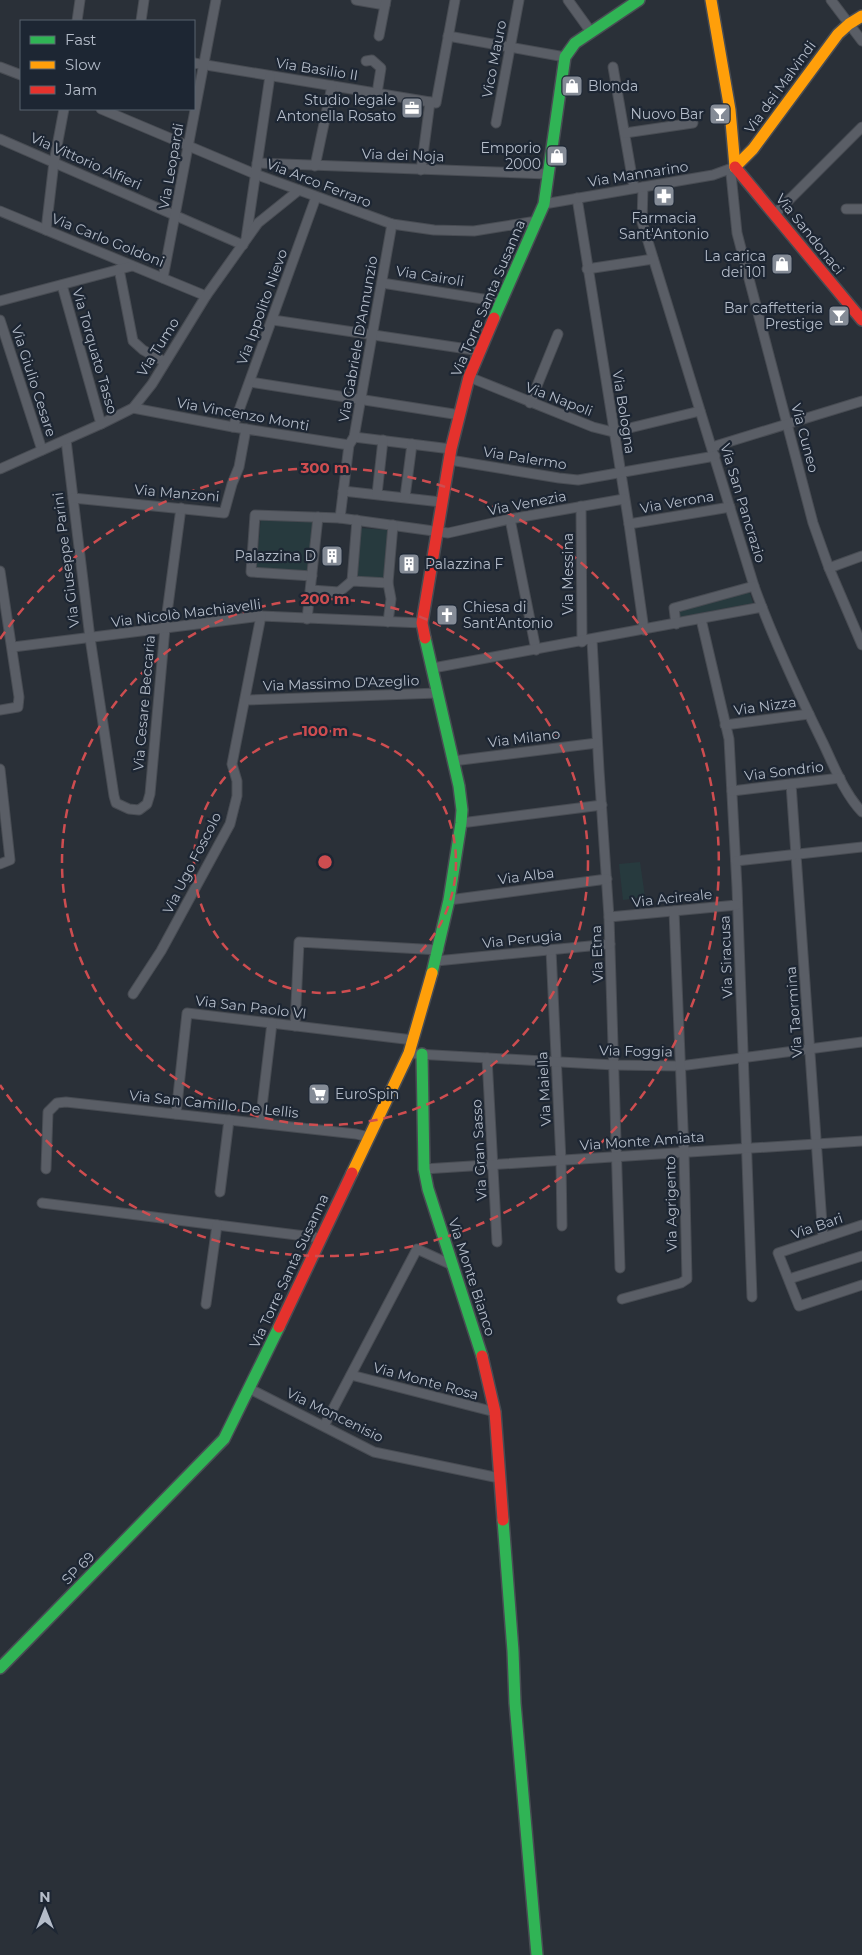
<svg xmlns="http://www.w3.org/2000/svg" width="862" height="1955" font-family="Montserrat,sans-serif">
<style>
.green{fill:#273a3e}
.lines{fill:none;stroke-linecap:round;stroke-linejoin:round}
.street-casing{stroke:#484c53;stroke-width:11}
.fast-casing{stroke:#484c53;stroke-width:14}
.slow-casing{stroke:#484c53;stroke-width:14}
.jam-casing{stroke:#484c53;stroke-width:14}
.street{stroke:#5a5e66;stroke-width:9}
.fast{stroke:#30b455;stroke-width:11}
.slow{stroke:#ff9f0a;stroke-width:11}
.jam{stroke:#e5322d;stroke-width:11}
.ring{fill:none;stroke:#ce4d50;stroke-width:2.5;stroke-dasharray:9 6}
.labels{text-anchor:middle;stroke-width:4.5;stroke-linejoin:round;paint-order:stroke}
.street-label{font-size:14px;fill:#b4bcc9;stroke:#1d2633}
.poi-label{font-size:14px;fill:#b4bcc9;stroke:#1d2633;text-anchor:end}
.centre{fill:#ce4d50;stroke:#1d2633;stroke-width:2.5}
.ring-label{font-size:15px;text-anchor:middle;font-weight:bold;fill:#ce4d50;stroke:#1d2633;stroke-width:4.5;stroke-linejoin:round;paint-order:stroke}
</style>
<rect width="100%" height="100%" fill="#2a3038"/>
<g class="green">
<polygon points="261,518 313,519 308,573 256,568"/>
<polygon points="360,528 388,530 384,579 357,577"/>
<polygon points="749,591 753,603 679,617 679,611"/>
<polygon points="640,862 645,897 623,900 619,864"/>
</g>
<g class="lines">
<g class="street-casing">
<g id="street">
<polyline points="356,0 385,5"/>
<polyline points="568,0 591,32"/>
<polyline points="831,0 862,41"/>
<polyline points="77,21 80,0"/>
<polyline points="141,21 144,0"/>
<polyline points="379,36 386,0"/>
<polyline points="448,36 565,57"/>
<polyline points="366,61 372,60 381,68 377,93"/>
<polyline points="194,63 436,103 455,0"/>
<polyline points="0,67 21,75"/>
<polyline points="613,67 634,188"/>
<polyline points="101,109 255,174 392,224 434,230 474,231 537,221"/>
<polyline points="496,123 519,0"/>
<polyline points="625,133 693,123"/>
<polyline points="0,139 243,245"/>
<polyline points="257,163 547,174"/>
<polyline points="315,166 332,86"/>
<polyline points="735,167 731,174 737,233 813,523 829,568 862,645"/>
<polyline points="421,170 430,102"/>
<path d="M643 187 642 222 754 586C773 639 798 692 823 743 834 766 844 793 862 812"/>
<polyline points="577,198 629,524 644,630"/>
<polyline points="544,204 713,175 735,167"/>
<polyline points="846,209 862,209"/>
<polyline points="0,211 206,296"/>
<polyline points="775,214 862,127"/>
<polyline points="46,230 54,162 64,109"/>
<polyline points="246,239 270,76"/>
<polyline points="119,269 133,341 143,350 165,362"/>
<polyline points="587,269 653,259"/>
<polyline points="163,278 216,0"/>
<polyline points="382,283 502,302"/>
<polyline points="62,285 101,424"/>
<polyline points="0,301 132,266"/>
<polyline points="0,320 42,450"/>
<polyline points="273,320 481,351"/>
<polyline points="469,377 593,427 613,432 700,411"/>
<polyline points="250,382 460,415"/>
<polyline points="530,403 558,334"/>
<polyline points="133,408 233,427 349,445"/>
<polyline points="233,427 316,197"/>
<polyline points="354,437 451,449"/>
<polyline points="66,440 90,638 114,796 116,803 129,809 139,810 147,804 150,794 165,628 181,508"/>
<polyline points="712,447 862,401"/>
<polyline points="450,460 559,478 578,480 715,456"/>
<polyline points="0,469 101,424 133,408 152,384 206,296 258,223 299,190"/>
<polyline points="343,491 441,502"/>
<polyline points="377,494 383,440"/>
<polyline points="405,497 412,444"/>
<polyline points="73,498 224,513 232,484 239,467 246,429"/>
<polyline points="581,506 582,642"/>
<polyline points="340,518 349,445 354,437 392,224"/>
<polyline points="510,519 536,650"/>
<polyline points="629,524 730,507"/>
<polyline points="829,568 862,556"/>
<polyline points="0,571 19,697 18,707 0,710"/>
<polyline points="312,576 251,572 255,515 340,518 448,533 510,519 624,499"/>
<polyline points="352,581 357,520"/>
<polyline points="311,590 339,592 352,581 388,583"/>
<polyline points="307,619 318,517"/>
<polyline points="701,619 729,739 737,887 752,1297"/>
<polyline points="388,622 391,599 388,583 393,525"/>
<polyline points="676,624 674,608 754,586"/>
<polyline points="592,640 599,770 609,917 620,1268"/>
<polyline points="13,647 261,616 422,623"/>
<polyline points="433,668 762,607"/>
<polyline points="246,700 438,693"/>
<polyline points="725,725 809,714"/>
<polyline points="453,761 597,743"/>
<polyline points="0,769 10,860 0,864"/>
<polyline points="791,784 823,1238"/>
<polyline points="732,791 840,778"/>
<polyline points="461,823 602,805"/>
<polyline points="736,861 862,847"/>
<polyline points="449,900 607,879"/>
<polyline points="609,917 737,905"/>
<polyline points="551,950 561,1161 562,1226"/>
<polyline points="436,961 610,944"/>
<polyline points="133,994 161,951 230,824 237,796 237,781 232,764 261,616"/>
<polyline points="295,1026 299,942 439,950"/>
<polyline points="416,1054 614,1065 680,1066 862,1042"/>
<polyline points="487,1058 497,1242"/>
<polyline points="176,1114 187,1013 413,1040"/>
<polyline points="260,1123 272,1023"/>
<polyline points="46,1169 48,1112 57,1103 66,1102 356,1134 369,1137"/>
<polyline points="424,1169 862,1141"/>
<polyline points="220,1192 229,1120"/>
<polyline points="42,1203 321,1238"/>
<polyline points="862,1225 778,1253 799,1306 862,1285"/>
<polyline points="789,1279 862,1256"/>
<polyline points="622,1299 681,1283 687,1279 684,1152 674,911"/>
<polyline points="206,1304 217,1225"/>
<polyline points="351,1375 495,1412"/>
<polyline points="250,1389 374,1452 499,1478"/>
<polyline points="324,1426 417,1249 452,1265"/>
</g>
</g>
<g class="fast-casing">
<g id="fast">
<polyline points="494,318 544,204 565,57 575,43 639,0"/>
<polyline points="425,638 459,786 462,810 461,823 449,900 432,973"/>
<polyline points="422,1054 424,1169 428,1189 482,1356"/>
<polyline points="503,1520 513,1651 515,1703 537,1955"/>
<polyline points="0,1668 224,1439 279,1327"/>
</g>
</g>
<g class="slow-casing">
<g id="slow">
<polyline points="711,0 730,110 735,167"/>
<polyline points="735,167 753,149 838,34 849,24 862,16"/>
<polyline points="352,1173 409,1053 432,973"/>
</g>
</g>
<g class="jam-casing">
<g id="jam">
<polyline points="735,167 862,320"/>
<polyline points="425,638 422,623 451,449 469,377 494,318"/>
<polyline points="279,1327 352,1173"/>
<polyline points="482,1356 495,1412 503,1520"/>
</g>
</g>
<use href="#street" class="street"/>
<use href="#fast" class="fast"/>
<use href="#slow" class="slow"/>
<use href="#jam" class="jam"/>
</g>
<g class="ring">
<circle cx="325" cy="862" r="131"/>
<circle cx="325" cy="862" r="263"/>
<path d="M0 639A394 394 0 1 1 0 1085"/>
</g>
<defs>
<g id="shop-square" transform="scale(1.125)"><rect x="-9" y="-9" width="18" height="18" rx="4" fill="#848b96" stroke="#1d2633"/><path d="M-5-2.5h2.3a2.7 3.5 0 0 1 5.4 0H5L5.5 6h-11ZM-1.5-2.5h3a1.5 2.3 0 0 0-3 0Z" fill="#fff"/></g>
<g id="office-square" transform="scale(1.125)"><rect x="-9" y="-9" width="18" height="18" rx="4" fill="#848b96" stroke="#1d2633"/><path d="M-6-3h4V-5.5h4V-3h4V5H-6ZM-1-4.5V-3h2v-1.5ZM-6 0V1H6V0Z" fill="#fff"/></g>
<g id="bar-square" transform="scale(1.125)"><rect x="-9" y="-9" width="18" height="18" rx="4" fill="#848b96" stroke="#1d2633"/><path d="M-6-5H6L.8 .8V4.5H3.5V6h-7V4.5H-.8V.8Z" fill="#fff"/></g>
<g id="pharmacy-square" transform="scale(1.125)"><rect x="-9" y="-9" width="18" height="18" rx="4" fill="#848b96" stroke="#1d2633"/><path d="M-2-6h4v4h4v4h-4v4h-4v-4h-4v-4h4Z" fill="#fff"/></g>
<g id="building-square" transform="scale(1.125)"><rect x="-9" y="-9" width="18" height="18" rx="4" fill="#848b96" stroke="#1d2633"/><path d="M-4-6H4V6H1V3H-1V6H-4ZM-2.5-4.3h1.7v1.8h-1.7ZM.8-4.3h1.7v1.8H.8ZM-2.5-1h1.7V.8h-1.7ZM.8-1h1.7V.8H.8Z" fill="#fff"/></g>
<g id="church-square" transform="scale(1.125)"><rect x="-9" y="-9" width="18" height="18" rx="4" fill="#848b96" stroke="#1d2633"/><path d="M-1.2-6h2.4v3.5h3.3v2.4h-3.3V6h-2.4V-.1h-3.3v-2.4h3.3Z" fill="#fff"/></g>
<g id="supermarket-square" transform="scale(1.125)"><rect x="-9" y="-9" width="18" height="18" rx="4" fill="#848b96" stroke="#1d2633"/><path d="M-6-5.5h2.5l.6 2H6L4.5 2H-2.5L-4.4-4H-6ZM-1.5 3.2a1.3 1.3 0 1 0 .1 0ZM3 3.2a1.3 1.3 0 1 0 .1 0Z" fill="#fff"/></g>
</defs>
<g fill-rule="evenodd">
<use href="#shop-square" x="572" y="86"/>
<use href="#office-square" x="412" y="108"/>
<use href="#bar-square" x="720" y="114"/>
<use href="#shop-square" x="557" y="156"/>
<use href="#pharmacy-square" x="664" y="196"/>
<use href="#shop-square" x="782" y="264"/>
<use href="#bar-square" x="839" y="316"/>
<use href="#building-square" x="332" y="556"/>
<use href="#building-square" x="409" y="564"/>
<use href="#church-square" x="447" y="615"/>
<use href="#supermarket-square" x="319" y="1094"/>
</g>
<g class="labels">
<g class="street-label">
<text transform="translate(494 59) rotate(-79)" y="5">Vico Mauro</text>
<text transform="translate(317 69) rotate(9)" y="5">Via Basilio II</text>
<text transform="translate(780 87) rotate(-54)" y="5">Via dei Malvindi</text>
<text transform="translate(403 155) rotate(2)" y="5">Via dei Noja</text>
<text transform="translate(86 161) rotate(24)" y="5">Via Vittorio Alfieri</text>
<text transform="translate(171 166) rotate(-80)" y="5">Via Leopardi</text>
<text transform="translate(638 174) rotate(-9)" y="5">Via Mannarino</text>
<text transform="translate(319 183) rotate(21)" y="5">Via Arco Ferraro</text>
<text transform="translate(810 234) rotate(51)" y="5">Via Sandonaci</text>
<text transform="translate(108 240) rotate(22)" y="5">Via Carlo Goldoni</text>
<text transform="translate(430 276) rotate(9)" y="5">Via Cairoli</text>
<text transform="translate(488 298) rotate(-67)" y="5">Via Torre Santa Susanna</text>
<text transform="translate(262 307) rotate(-70)" y="5">Via Ippolito Nievo</text>
<text transform="translate(358 339) rotate(-80)" y="5">Via Gabriele D'Annunzio</text>
<text transform="translate(158 347) rotate(-58)" y="5">Via Tumo</text>
<text transform="translate(95 351) rotate(74)" y="5">Via Torquato Tasso</text>
<text transform="translate(34 381) rotate(72)" y="5">Via Giulio Cesare</text>
<text transform="translate(559 399) rotate(21)" y="5">Via Napoli</text>
<text transform="translate(624 412) rotate(81)" y="5">Via Bologna</text>
<text transform="translate(243 414) rotate(10)" y="5">Via Vincenzo Monti</text>
<text transform="translate(805 438) rotate(75)" y="5">Via Cuneo</text>
<text transform="translate(525 458) rotate(9)" y="5">Via Palermo</text>
<text transform="translate(177 493) rotate(5)" y="5">Via Manzoni</text>
<text transform="translate(677 502) rotate(-10)" y="5">Via Verona</text>
<text transform="translate(527 503) rotate(-11)" y="5">Via Venezia</text>
<text transform="translate(743 503) rotate(73)" y="5">Via San Pancrazio</text>
<text transform="translate(66 560) rotate(-97)" y="5">Via Giuseppe Parini</text>
<text transform="translate(568 574) rotate(-90)" y="5">Via Messina</text>
<text transform="translate(186 613) rotate(-7)" y="5">Via Nicolò Machiavelli</text>
<text transform="translate(341 683) rotate(-2)" y="5">Via Massimo D'Azeglio</text>
<text transform="translate(144 703) rotate(-85)" y="5">Via Cesare Beccaria</text>
<text transform="translate(765 706) rotate(-8)" y="5">Via Nizza</text>
<text transform="translate(524 738) rotate(-7)" y="5">Via Milano</text>
<text transform="translate(784 771) rotate(-7)" y="5">Via Sondrio</text>
<text transform="translate(192 863) rotate(-63)" y="5">Via Ugo Foscolo</text>
<text transform="translate(526 876) rotate(-7)" y="5">Via Alba</text>
<text transform="translate(672 898) rotate(-6)" y="5">Via Acireale</text>
<text transform="translate(522 939) rotate(-6)" y="5">Via Perugia</text>
<text transform="translate(597 954) rotate(-92)" y="5">Via Etna</text>
<text transform="translate(726 957) rotate(-92)" y="5">Via Siracusa</text>
<text transform="translate(251 1007) rotate(7)" y="5">Via San Paolo VI</text>
<text transform="translate(794 1012) rotate(-94)" y="5">Via Taormina</text>
<text transform="translate(636 1051) rotate(1)" y="5">Via Foggia</text>
<text transform="translate(544 1089) rotate(-93)" y="5">Via Maiella</text>
<text transform="translate(214 1104) rotate(6)" y="5">Via San Camillo De Lellis</text>
<text transform="translate(642 1141) rotate(-4)" y="5">Via Monte Amiata</text>
<text transform="translate(479 1150) rotate(-93)" y="5">Via Gran Sasso</text>
<text transform="translate(671 1204) rotate(-91)" y="5">Via Agrigento</text>
<text transform="translate(817 1226) rotate(-19)" y="5">Via Bari</text>
<text transform="translate(289 1271) rotate(-65)" y="5">Via Torre Santa Susanna</text>
<text transform="translate(472 1277) rotate(72)" y="5">Via Monte Bianco</text>
<text transform="translate(426 1381) rotate(15)" y="5">Via Monte Rosa</text>
<text transform="translate(335 1415) rotate(26)" y="5">Via Moncenisio</text>
<text transform="translate(78 1568) rotate(-45)" y="5">SP 69</text>
</g>
<g class="poi-label">
<text x="588" y="91" text-anchor="start">Blonda</text>
<text x="396" y="105">Studio legale<tspan x="396" dy="16">Antonella Rosato</tspan></text>
<text x="704" y="119">Nuovo Bar</text>
<text x="541" y="153">Emporio<tspan x="541" dy="16">2000</tspan></text>
<text x="664" y="223" text-anchor="middle">Farmacia<tspan x="664" dy="16">Sant'Antonio</tspan></text>
<text x="766" y="261">La carica<tspan x="766" dy="16">dei 101</tspan></text>
<text x="823" y="313">Bar caffetteria<tspan x="823" dy="16">Prestige</tspan></text>
<text x="316" y="561">Palazzina D</text>
<text x="425" y="569" text-anchor="start">Palazzina F</text>
<text x="463" y="612" text-anchor="start">Chiesa di<tspan x="463" dy="16">Sant'Antonio</tspan></text>
<text x="335" y="1099" text-anchor="start">EuroSpin</text>
</g>
</g>
<circle cx="325" cy="862" r="8" class="centre"/>
<g class="ring-label">
<text x="325" y="473">300 m</text>
<text x="325" y="604">200 m</text>
<text x="325" y="736">100 m</text>
</g>
<rect x="20" y="20" width="175" height="90" fill="#1d2633" stroke="#59626f"/>
<rect x="30" y="36" width="25" height="8" fill="#30b455" stroke="#59626f"/>
<text x="65" y="45" font-size="15" fill="#b4bcc9">Fast</text>
<rect x="30" y="61" width="25" height="8" fill="#ff9f0a" stroke="#59626f"/>
<text x="65" y="70" font-size="15" fill="#b4bcc9">Slow</text>
<rect x="30" y="86" width="25" height="8" fill="#e5322d" stroke="#59626f"/>
<text x="65" y="95" font-size="15" fill="#b4bcc9">Jam</text>
<g transform="translate(45 1910)" stroke="#1d2633" stroke-width="4" paint-order="stroke">
<path d="M0-4L9 19L0 12L-9 19Z" fill="#b4bcc9"/>
<text y="-8" font-size="14" font-weight="bold" text-anchor="middle" fill="#b4bcc9">N</text>
</g>
</svg>
